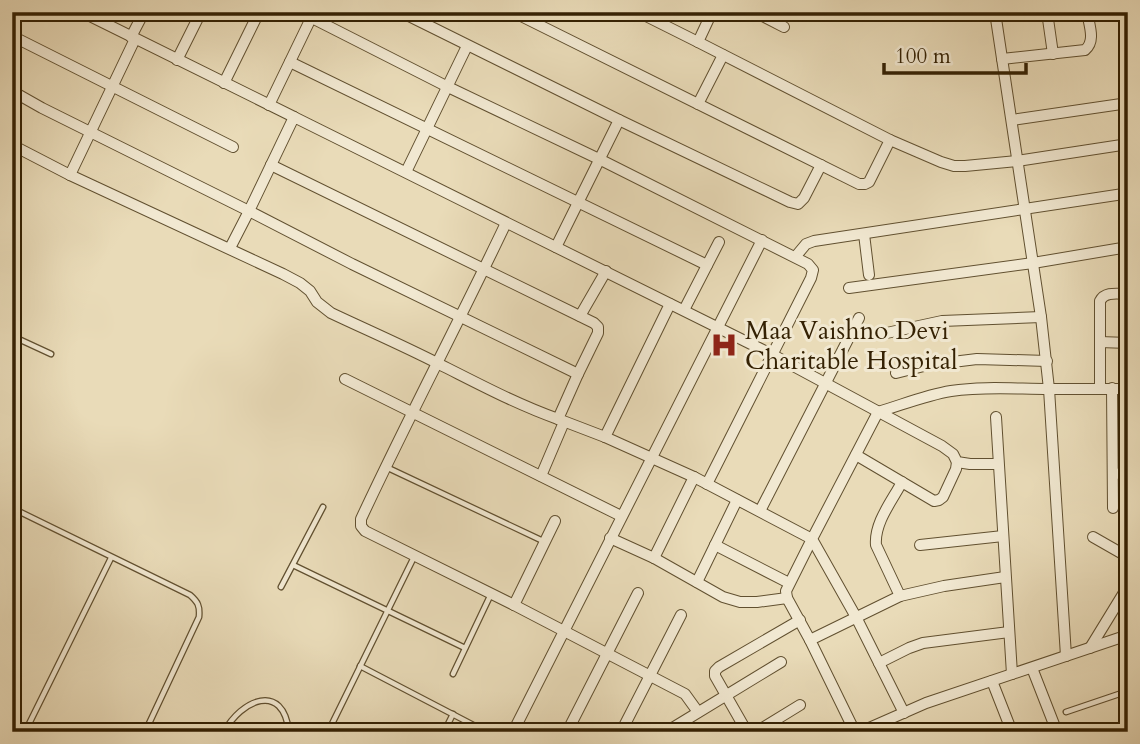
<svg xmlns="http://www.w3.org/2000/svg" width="1140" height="744" font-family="Cardo,serif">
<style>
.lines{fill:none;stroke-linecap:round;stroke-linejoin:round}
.service-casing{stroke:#615030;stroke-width:7}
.minor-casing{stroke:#615030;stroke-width:12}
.service{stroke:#f1e8d1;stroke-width:4.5}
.minor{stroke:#f1e8d1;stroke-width:10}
.labels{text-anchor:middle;stroke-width:6;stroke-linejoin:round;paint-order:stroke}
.poi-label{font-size:26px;fill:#342103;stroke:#f1e8d1;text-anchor:start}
</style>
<rect width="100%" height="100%" fill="#e9dbb8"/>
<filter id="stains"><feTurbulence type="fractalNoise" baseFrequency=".00286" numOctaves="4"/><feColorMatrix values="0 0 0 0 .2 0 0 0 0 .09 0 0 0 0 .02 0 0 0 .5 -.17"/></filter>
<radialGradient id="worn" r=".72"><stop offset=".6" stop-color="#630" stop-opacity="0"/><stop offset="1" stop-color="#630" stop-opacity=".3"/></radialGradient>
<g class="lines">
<g class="service-casing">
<g id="service">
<polyline points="12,336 51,354"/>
<polyline points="386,467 543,541"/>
<path d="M12 508 190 595C198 602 200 606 199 617L145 732"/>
<polyline points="293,565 465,648"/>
<polyline points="281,587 323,507"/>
<polyline points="360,666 481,729"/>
<polyline points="453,674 491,594"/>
<polyline points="1066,712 1128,691"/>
<polyline points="25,732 111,558"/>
<path d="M224 732C241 700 283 681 289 732"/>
<polyline points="328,732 414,557"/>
<polyline points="444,732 453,714"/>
</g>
</g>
<g class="minor-casing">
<g id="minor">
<polyline points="82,12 294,117"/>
<polyline points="401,12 619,120 790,202 798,204 804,198 821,165"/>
<polyline points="513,12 859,184 865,184 869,182 890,140"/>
<polyline points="638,12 698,42 712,12"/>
<polyline points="755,12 784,27"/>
<polyline points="1047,12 1053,54"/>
<polyline points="312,18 448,87 601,160 808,264 813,270 811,278 707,484"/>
<polyline points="12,36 233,147"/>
<polyline points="131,37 144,12"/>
<polyline points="698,42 890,140 941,162 954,166 965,166 1017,161 1128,144"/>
<path d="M1002 59 1085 50C1096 41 1089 25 1087 12"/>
<polyline points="177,60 201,12"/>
<polyline points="290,62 707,265"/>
<polyline points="224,83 259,12"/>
<polyline points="12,91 42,108 249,211 230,248"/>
<polyline points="698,104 723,55"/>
<polyline points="269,105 313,14"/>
<polyline points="1012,120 1128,103"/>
<polyline points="12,145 70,175 135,39"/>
<polyline points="271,165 594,323 598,327 598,333 578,374"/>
<polyline points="406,172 467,46"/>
<path d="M70 175 283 274 300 283 310 291 317 302 331 313C367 330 404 346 439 364 479 384 516 404 558 419"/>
<path d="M506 223C459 322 407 420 361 519V526L365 531 514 605 685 694 698 712"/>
<polyline points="864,234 869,275"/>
<polyline points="556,247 619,120"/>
<polyline points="796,256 806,244 814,241 1123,194"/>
<polyline points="849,288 1033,263 1128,247"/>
<polyline points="684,310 719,242"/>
<polyline points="580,316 606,271"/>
<polyline points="882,334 942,321 1041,317"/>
<polyline points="1100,342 1128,343"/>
<polyline points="896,373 928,365 977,359 1047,361"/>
<polyline points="345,379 621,516"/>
<path d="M1100 388V301C1105 291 1118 294 1128 294"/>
<polyline points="1112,388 1113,508"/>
<polyline points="996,417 1012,674"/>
<polyline points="605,437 670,304"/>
<polyline points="856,455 934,501 939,500 943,497 956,469 957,462"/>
<polyline points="1113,474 1128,473"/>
<polyline points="541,476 564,422"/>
<polyline points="760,511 859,318"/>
<polyline points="1093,537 1128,557"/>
<polyline points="610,538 654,558 723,597 740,602 757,602 787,598"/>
<polyline points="715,545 789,583"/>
<polyline points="920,545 1003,536"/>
<polyline points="654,558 694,477"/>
<polyline points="697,582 737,500"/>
<path d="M900 596 876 545C874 523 892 501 902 482"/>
<polyline points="514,605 555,521"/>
<polyline points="810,640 787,598 786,591 812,539 694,477 605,437 558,419 578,374 352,264 249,211 294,117 773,355 942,446 953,454 957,462 970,464 998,464"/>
<polyline points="1090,648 1128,586"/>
<polyline points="1066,656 1049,389 1128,389"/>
<polyline points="879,663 909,648 923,643 1009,632"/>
<polyline points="1032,668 1057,732"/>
<polyline points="992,681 1012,732"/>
<path d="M904 713 856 617 812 539 878 412C902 405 926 395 951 391 983 386 1017 389 1049 389L1041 317 995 12"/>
<polyline points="513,732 762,240"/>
<polyline points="567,732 638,593"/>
<polyline points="621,732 681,615"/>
<polyline points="666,732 781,662"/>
<polyline points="747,732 715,676 715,671 719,667 800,620"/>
<polyline points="756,732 800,705"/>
<polyline points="855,732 810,640 900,596 944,586 1005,577"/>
<polyline points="860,732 926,703 1128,635"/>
</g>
</g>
<use href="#service" class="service"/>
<use href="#minor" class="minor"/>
</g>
<defs>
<g id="hospital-bare" transform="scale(2.1)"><path d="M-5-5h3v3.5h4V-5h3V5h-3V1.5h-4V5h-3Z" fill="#8f2418" stroke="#f1e8d1" stroke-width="2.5" paint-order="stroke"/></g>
</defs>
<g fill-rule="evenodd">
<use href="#hospital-bare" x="724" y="345"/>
</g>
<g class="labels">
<g class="poi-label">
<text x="745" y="339">Maa Vaishno Devi<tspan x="745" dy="30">Charitable Hospital</tspan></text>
</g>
</g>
<rect width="1140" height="744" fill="none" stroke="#e9dbb8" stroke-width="42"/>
<rect x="14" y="14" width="1112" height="716" fill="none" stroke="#342103" stroke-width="3.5"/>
<rect x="21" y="21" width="1098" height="702" fill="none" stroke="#342103" stroke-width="2"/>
<path d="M884 63v10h142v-10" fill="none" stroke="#342103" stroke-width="3.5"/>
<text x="895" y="63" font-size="21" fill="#342103" stroke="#f1e8d1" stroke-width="5" paint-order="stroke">100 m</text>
<rect width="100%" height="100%" filter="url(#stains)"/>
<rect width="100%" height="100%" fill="url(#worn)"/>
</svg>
